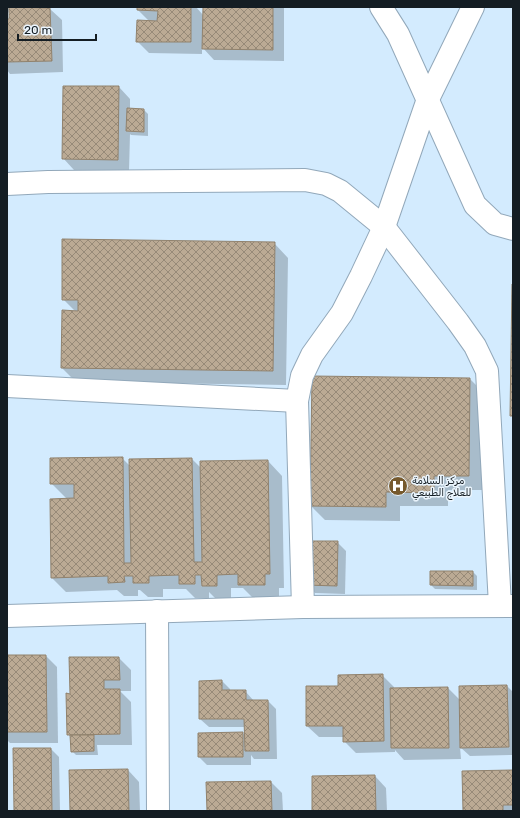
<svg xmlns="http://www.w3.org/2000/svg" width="520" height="818" font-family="Rubik,'Noto Sans Arabic',sans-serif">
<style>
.shadow{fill:#0003}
.building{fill:url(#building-cross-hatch);stroke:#91826d}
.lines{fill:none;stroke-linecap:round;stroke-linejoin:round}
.minor-casing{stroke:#92a8ba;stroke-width:24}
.minor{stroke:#fff;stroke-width:22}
.labels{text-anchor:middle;stroke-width:3;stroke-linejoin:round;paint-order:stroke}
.poi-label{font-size:10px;fill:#141d23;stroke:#ecf6fe;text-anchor:start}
</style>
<defs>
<pattern id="building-cross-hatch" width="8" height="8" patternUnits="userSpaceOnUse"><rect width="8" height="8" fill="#bbaa94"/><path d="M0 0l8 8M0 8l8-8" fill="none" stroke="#978a78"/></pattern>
</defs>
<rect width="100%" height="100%" fill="#d3ebfe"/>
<g class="shadow">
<polygon points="7,7 42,7 42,9 50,9 62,20 63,72 10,74 7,70 7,20 10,20 10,13 7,12"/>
<polygon points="138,7 196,7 203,15 204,7 284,7 284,61 214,60 202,47 202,54 149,53 137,41 149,21 138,10"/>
<polygon points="119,87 130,99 130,109 144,110 148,114 148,136 131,135 130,134 129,171 74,170 63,158"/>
<polygon points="274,243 288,258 286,385 76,382 62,368 75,311 63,299"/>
<polygon points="470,379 484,393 482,490 448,490 448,506 400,506 400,521 325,520 311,506"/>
<polygon points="122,458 130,466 192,459 201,468 268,461 282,476 284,588 279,588 279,599 254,599 243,588 231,588 231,600 217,600 209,592 209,598 195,598 186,589 163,589 163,597 148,597 140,590 138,590 138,596 124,596 117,590 66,592 52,578 67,499 51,483"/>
<polygon points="337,542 346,551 345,594 315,593 307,585"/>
<polygon points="473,572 477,576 477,590 435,589 431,585"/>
<polygon points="7,656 46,656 57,667 58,743 10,743 7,740"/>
<polygon points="119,658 131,670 131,691 120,691 131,702 132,745 97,745 98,755 76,755 72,751 71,737 68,734 71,695"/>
<polygon points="382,675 394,687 394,689 448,688 461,701 460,687 507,686 513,692 513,755 470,756 460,747 461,759 404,760 395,750 395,752 356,753 344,741 344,737 319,737 307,726 339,687"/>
<polygon points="222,681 230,689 230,691 245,691 254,701 268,701 276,709 277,759 254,759 251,755 251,765 207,765 199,757 199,734 242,733 246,736 245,727 209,727 200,719"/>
<polygon points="51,749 59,757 60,811 15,811"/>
<polygon points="128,770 139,782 140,811 71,811"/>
<polygon points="513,771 513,811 464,811"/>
<polygon points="375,776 386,788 387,811 313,811"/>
<polygon points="271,782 282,793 283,811 208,811"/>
</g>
<g class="building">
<polygon points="9,7 50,8 52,61 7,62 7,19 9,19"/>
<polygon points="137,7 191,7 191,42 136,42 137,20 157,21 158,11 137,10"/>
<polygon points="203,7 273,7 273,50 202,49"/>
<polygon points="63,86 119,86 118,160 62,159"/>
<polygon points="127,108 144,109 144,132 126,131"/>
<polygon points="62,239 275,242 273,371 61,368 62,310 78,311 78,300 62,300"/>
<polygon points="512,284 513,284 513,416 510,416"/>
<polygon points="312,376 470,378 469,476 434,476 434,493 386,492 386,507 310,506"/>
<polygon points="123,457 124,563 131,563 129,459 192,458 194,562 202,562 200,461 268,460 270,574 265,574 265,585 238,585 238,574 217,575 217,586 202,586 201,575 195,575 195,584 179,584 179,575 149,576 149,583 133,583 133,576 124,576 125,582 108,583 108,576 51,578 50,499 74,498 74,484 50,484 50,458"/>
<polygon points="306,541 338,541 337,586 306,585"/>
<polygon points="430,571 473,571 473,586 430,585"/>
<polygon points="7,655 46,655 47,732 7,732"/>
<polygon points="69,657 119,657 120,680 104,680 104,689 120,689 120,734 67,735 66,693 70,694"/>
<polygon points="383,674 384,741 343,742 343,726 306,726 306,686 338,686 338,675"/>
<polygon points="222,680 222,690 246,690 246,700 268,700 269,751 245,751 244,719 199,719 199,681"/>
<polygon points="507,685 509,747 460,748 459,686"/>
<polygon points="448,687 449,748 391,748 390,688"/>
<polygon points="243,732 243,757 198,757 198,733"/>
<polygon points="70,735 94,735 94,751 71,752"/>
<polygon points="13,748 51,748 52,811 14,811"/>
<polygon points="128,769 129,811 70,811 69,770"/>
<polygon points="513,770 513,805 503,805 503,811 463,811 462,771"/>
<polygon points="375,775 376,811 312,811 312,776"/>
<polygon points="271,781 272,811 207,811 206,782"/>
</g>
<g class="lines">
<g class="minor-casing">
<g id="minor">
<polyline points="381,7 398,34 475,205 495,224 513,229"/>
<polyline points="7,184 48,182 305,180 326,184 340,191 384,227 458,322 475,346 487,371 500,605"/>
<polyline points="7,386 297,401"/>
<polyline points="303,607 297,401 302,376 312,355 342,313 361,276 384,227 428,99 473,7"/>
<polyline points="157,611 158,811"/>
<polyline points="7,616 303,607 513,606"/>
</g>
</g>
<use href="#minor" class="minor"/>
</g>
<defs>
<g id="hospital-disc" transform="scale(1)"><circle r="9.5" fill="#76592d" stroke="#ecf6fe"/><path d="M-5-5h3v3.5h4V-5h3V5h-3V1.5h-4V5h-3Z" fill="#fff"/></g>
</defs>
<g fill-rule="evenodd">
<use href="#hospital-disc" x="398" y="486"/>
</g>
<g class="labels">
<g class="poi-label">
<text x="412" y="484">مركز السلامة<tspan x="412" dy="12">للعلاج الطبيعي</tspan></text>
</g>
</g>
<rect width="520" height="818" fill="none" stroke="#141d23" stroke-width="16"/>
<path d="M18 34v6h78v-6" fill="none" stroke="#141d23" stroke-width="2"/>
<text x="24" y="34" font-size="12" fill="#141d23" stroke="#ecf6fe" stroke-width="3" paint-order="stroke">20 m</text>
</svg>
